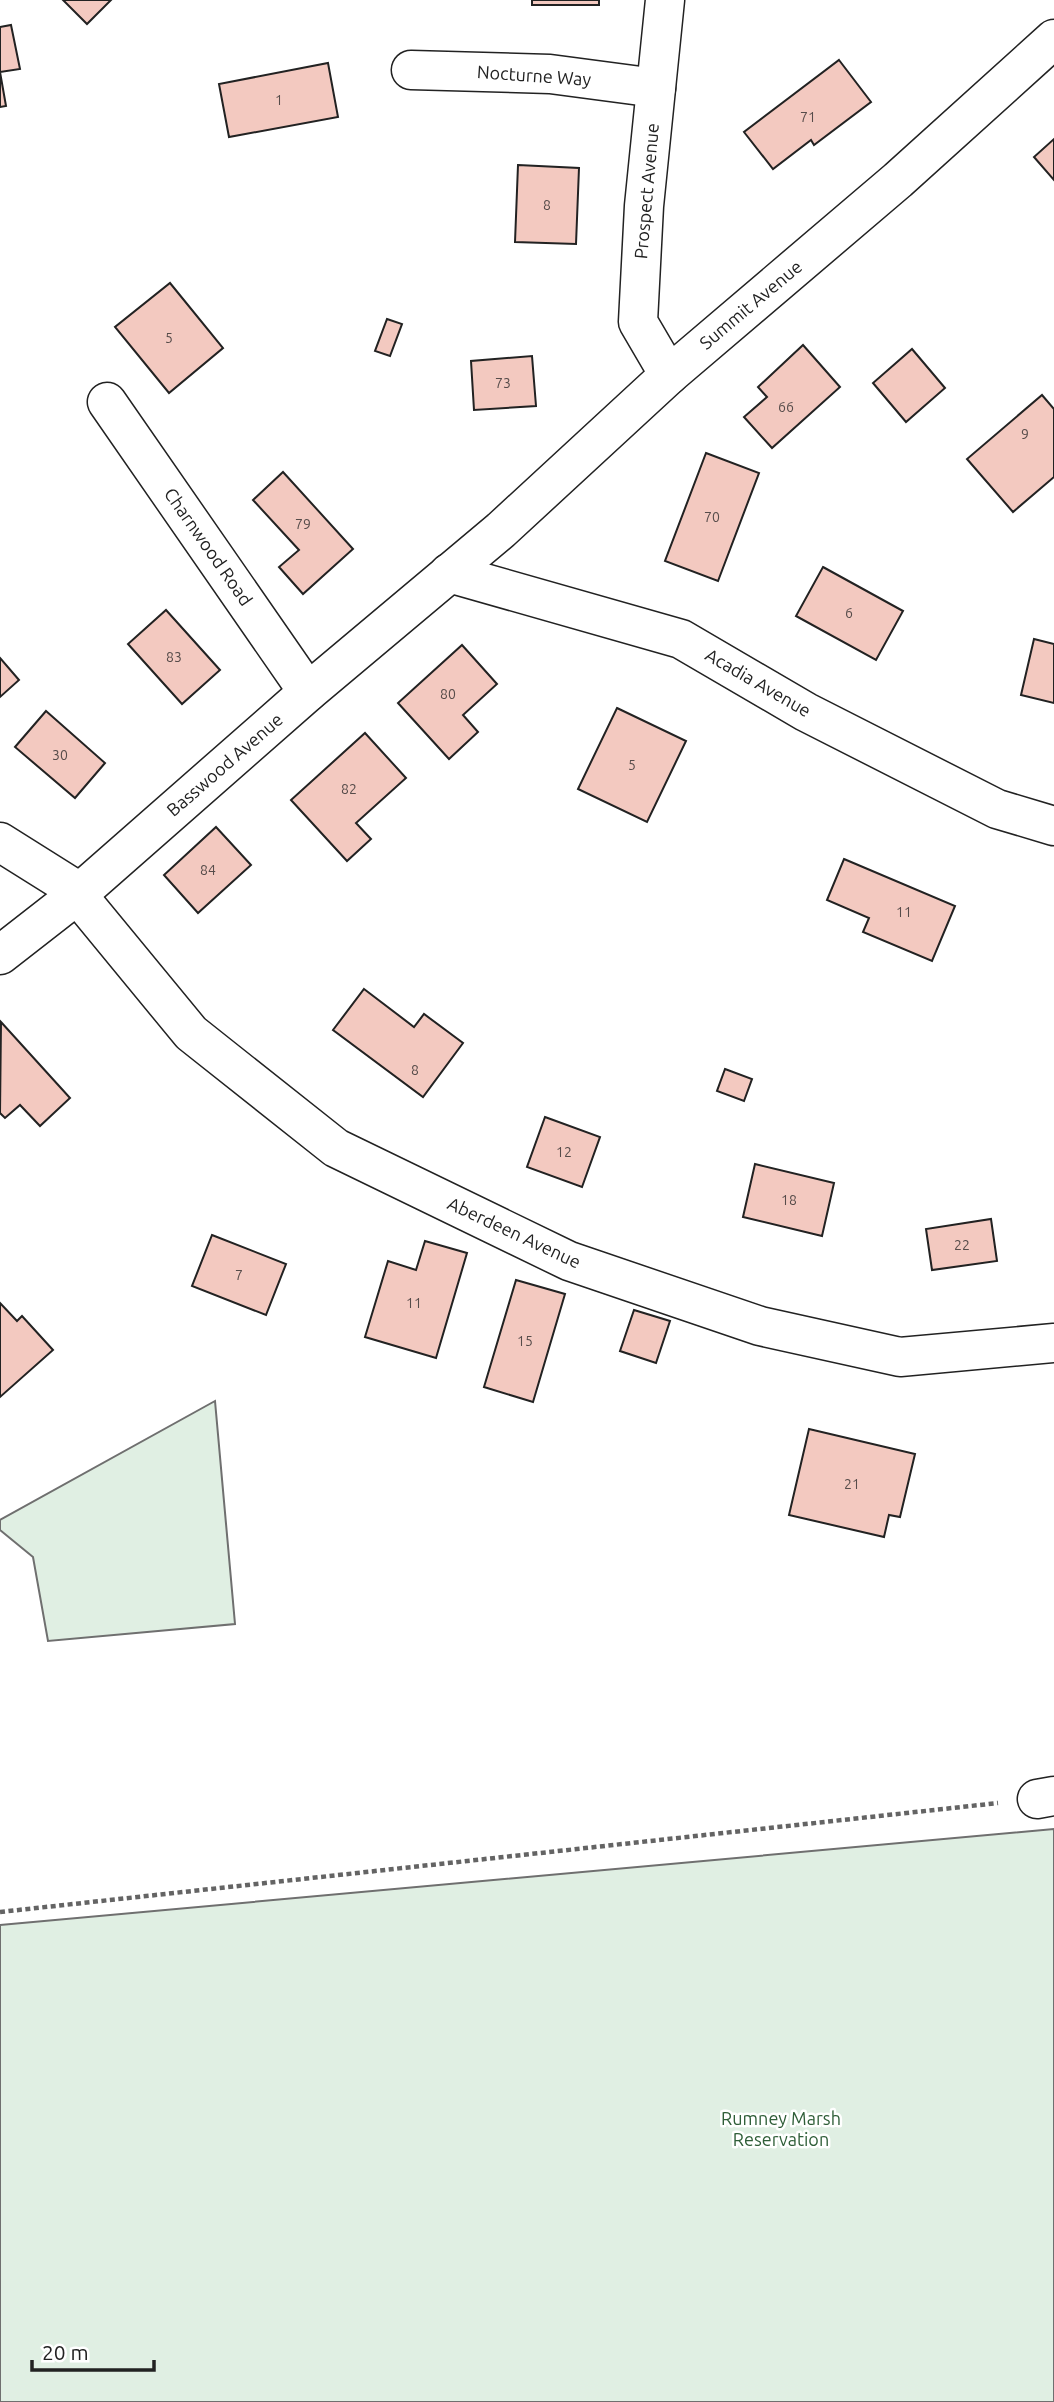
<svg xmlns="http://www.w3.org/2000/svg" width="1054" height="2402" font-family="Ubuntu,sans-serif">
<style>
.green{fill:#e0efe3;stroke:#6f6f6f;stroke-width:2}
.building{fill:#f3c9c0;stroke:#222;stroke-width:2}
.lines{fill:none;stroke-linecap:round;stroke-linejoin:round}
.minor-casing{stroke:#222;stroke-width:41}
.path{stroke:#646464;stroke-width:4.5;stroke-dasharray:5 3.5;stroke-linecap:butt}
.minor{stroke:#fff;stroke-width:38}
.labels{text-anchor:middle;stroke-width:5;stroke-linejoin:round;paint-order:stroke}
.number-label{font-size:14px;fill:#564c4a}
.street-label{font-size:18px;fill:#222;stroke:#fff}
.park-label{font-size:18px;fill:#2f5e38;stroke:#fff}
</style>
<rect width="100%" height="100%" fill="#fff"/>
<g class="green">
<polygon points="215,1401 235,1624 48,1641 33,1557 0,1530 0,1520"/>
<polygon points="1054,1829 1054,2402 0,2402 0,1925"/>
</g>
<g class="building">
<polygon points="63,0 111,0 87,24"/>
<rect x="532" y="0" width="67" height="5"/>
<polygon points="11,25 20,69 0,72 6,106 0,107 0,27"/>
<polygon points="839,60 871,102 814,145 811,140 773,169 744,132"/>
<polygon points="328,63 338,117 229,137 219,84"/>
<polygon points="1054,139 1054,180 1034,157"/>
<polygon points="518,165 579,168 576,244 515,242"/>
<polygon points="170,283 223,348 169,393 115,327"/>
<polygon points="387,319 402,324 390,356 375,351"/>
<polygon points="803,345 840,387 772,448 744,417 767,397 758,387"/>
<polygon points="912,349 945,388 906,422 873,383"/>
<polygon points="532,356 536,406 474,410 471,361"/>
<polygon points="1042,395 1054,409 1054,477 1013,512 967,459"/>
<polygon points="706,453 759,473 718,581 665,561"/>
<polygon points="283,472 353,549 303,594 279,567 299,550 253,500"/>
<polygon points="823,567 903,611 876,660 796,616"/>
<polygon points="166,610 220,670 182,704 128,644"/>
<polygon points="1034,639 1054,644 1054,703 1021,695"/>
<polygon points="462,645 497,684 463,715 478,732 449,759 398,703"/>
<polygon points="0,658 19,680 0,697"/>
<polygon points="617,708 686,741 647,822 578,789"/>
<polygon points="46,711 105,763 75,798 15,747"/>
<polygon points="365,733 406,778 356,823 371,839 347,861 291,800"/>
<polygon points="216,827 251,865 198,913 164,875"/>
<polygon points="844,859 955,906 932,961 863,932 869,918 827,900"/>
<polygon points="364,989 414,1027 424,1014 463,1043 423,1097 333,1030"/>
<polygon points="1,1022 70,1098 40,1126 20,1105 5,1118 0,1113"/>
<polygon points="725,1069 752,1079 744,1101 717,1091"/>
<polygon points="545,1117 600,1137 582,1187 527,1167"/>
<polygon points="755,1164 834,1183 822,1236 743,1217"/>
<polygon points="991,1219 997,1261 932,1270 926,1229"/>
<polygon points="212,1235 286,1264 266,1315 192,1286"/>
<polygon points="425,1241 467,1253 436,1358 365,1337 388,1261 416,1270"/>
<polygon points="516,1280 565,1294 533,1402 484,1387"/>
<polygon points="0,1303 17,1321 22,1316 53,1350 0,1397"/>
<polygon points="634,1310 670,1321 656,1363 620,1351"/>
<polygon points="809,1429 915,1454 900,1517 889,1515 884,1537 789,1515"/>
</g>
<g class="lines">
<g class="minor-casing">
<g id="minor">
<polyline points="665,0 644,206 638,322 669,375"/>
<polyline points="411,70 550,74 656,88"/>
<polyline points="107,402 308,692"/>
<polyline points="449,573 681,639 806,712 997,809 1054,826"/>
<polyline points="0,842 70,886 191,1033 336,1148 569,1261 760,1326 900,1357 1054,1343"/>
<polyline points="0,955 77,895 308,692 501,530 669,375 898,180 1054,39"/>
<polyline points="1037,1799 1054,1796"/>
</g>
</g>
<polyline class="path" points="0,1912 998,1803"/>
<use href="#minor" class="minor"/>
</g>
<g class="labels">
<g class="number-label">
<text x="279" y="105">1</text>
<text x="808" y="122">71</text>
<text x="547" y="210">8</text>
<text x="169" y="343">5</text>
<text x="503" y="388">73</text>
<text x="786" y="412">66</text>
<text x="1025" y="439">9</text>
<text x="712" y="522">70</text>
<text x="303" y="529">79</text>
<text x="849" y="618">6</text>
<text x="174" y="662">83</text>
<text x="448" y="699">80</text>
<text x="60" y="760">30</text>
<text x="632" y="770">5</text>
<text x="349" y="794">82</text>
<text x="208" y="875">84</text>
<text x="904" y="917">11</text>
<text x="415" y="1075">8</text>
<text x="564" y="1157">12</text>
<text x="789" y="1205">18</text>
<text x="962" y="1250">22</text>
<text x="239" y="1280">7</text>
<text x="414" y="1308">11</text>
<text x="525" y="1346">15</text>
<text x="852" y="1489">21</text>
</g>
<g class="street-label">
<text transform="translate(534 76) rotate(4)" y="6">Nocturne Way</text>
<text transform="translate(647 191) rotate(-85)" y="6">Prospect Avenue</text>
<text transform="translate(751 305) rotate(-40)" y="6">Summit Avenue</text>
<text transform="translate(208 547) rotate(55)" y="6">Charnwood Road</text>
<text transform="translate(758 683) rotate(30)" y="6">Acadia Avenue</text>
<text transform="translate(225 765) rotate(-41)" y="6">Basswood Avenue</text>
<text transform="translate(514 1233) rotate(25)" y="6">Aberdeen Avenue</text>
</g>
<g class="park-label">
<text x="781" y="2125">Rumney Marsh<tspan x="781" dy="21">Reservation</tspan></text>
</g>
</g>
<path d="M32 2360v10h122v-10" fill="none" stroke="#222222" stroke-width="3.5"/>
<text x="42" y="2360" font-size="21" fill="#222222" stroke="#ffffff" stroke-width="5" paint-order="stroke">20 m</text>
</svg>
